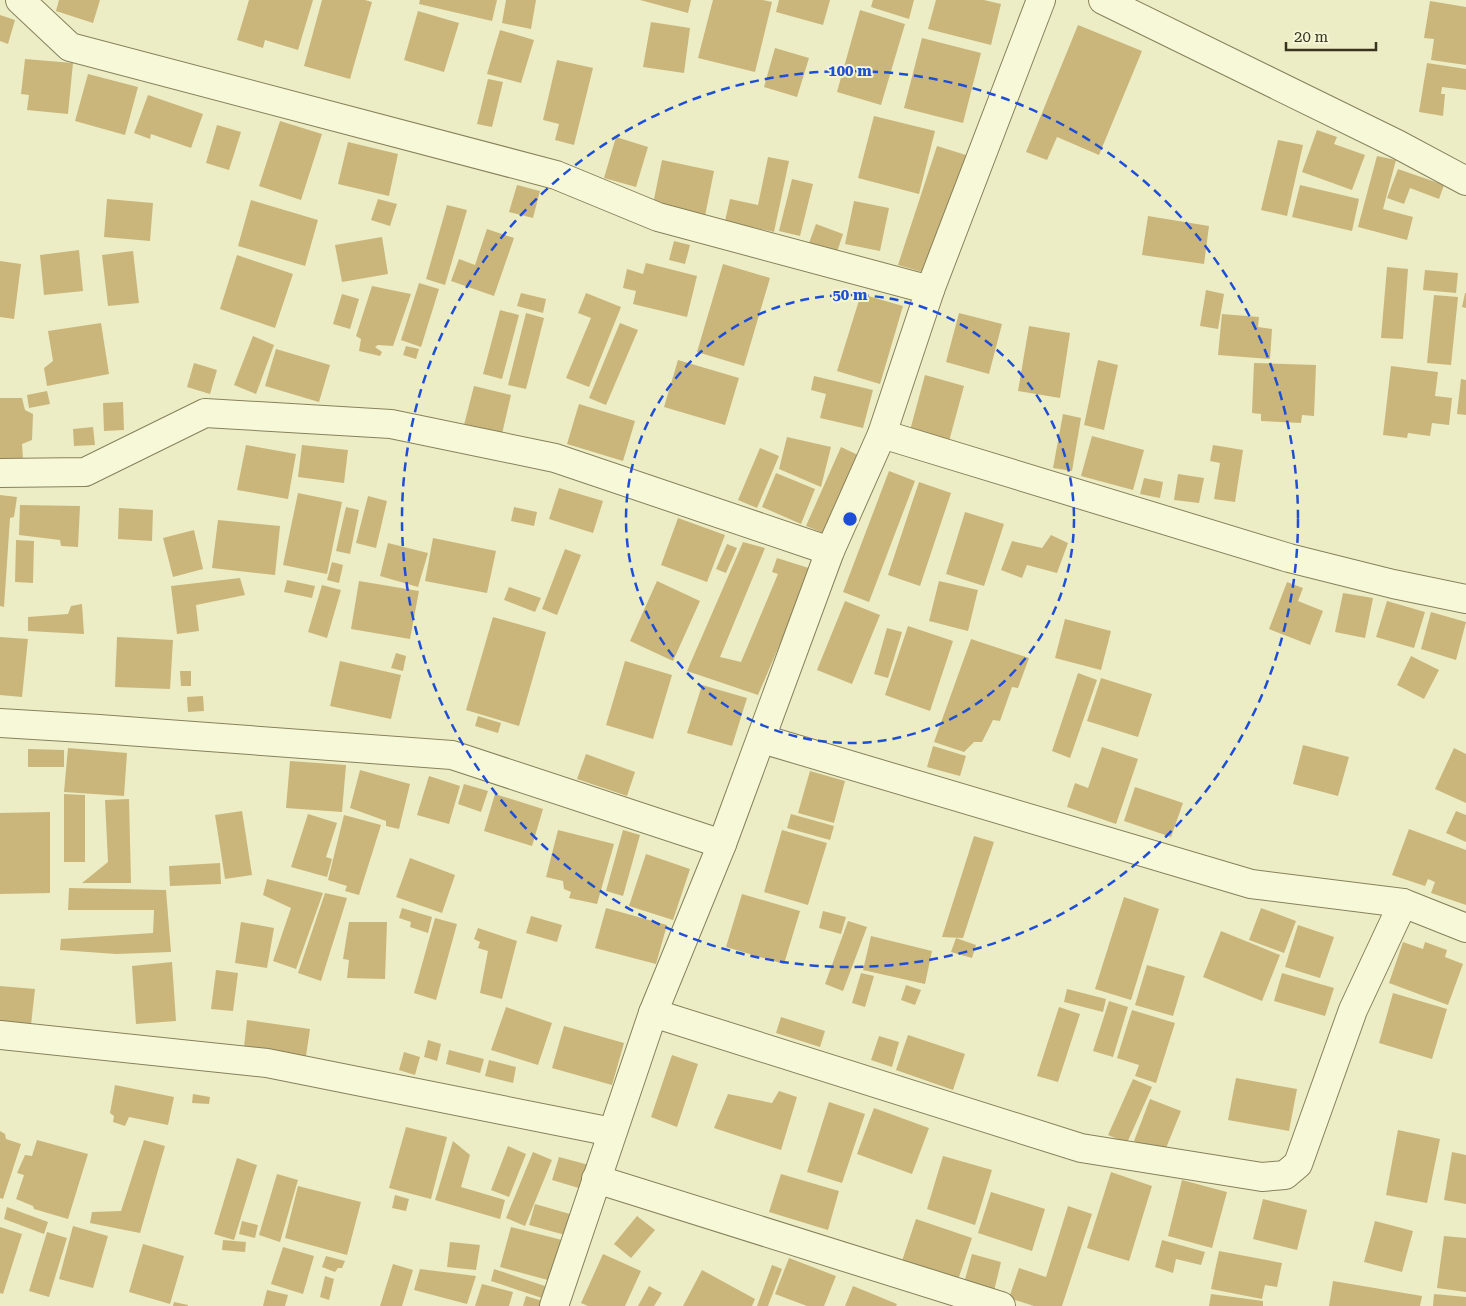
<svg xmlns="http://www.w3.org/2000/svg" width="1466" height="1306" font-family="'Roboto Serif',serif">
<style>
.building{fill:#cab67b}
.lines{fill:none;stroke-linecap:round;stroke-linejoin:round}
.street-casing{stroke:#87815b;stroke-width:30}
.street{stroke:#f7f8d8;stroke-width:28}
.ring{fill:none;stroke:#1d4ed8;stroke-width:2.5;stroke-dasharray:9 6}
.centre{fill:#1d4ed8;stroke:#f3f5d4;stroke-width:2.5}
.ring-label{font-size:15px;text-anchor:middle;font-weight:bold;fill:#1d4ed8;stroke:#f3f5d4;stroke-width:4;stroke-linejoin:round;paint-order:stroke}
</style>
<rect width="100%" height="100%" fill="#ecedc5"/>
<g class="building">
<polygon points="59,0 100,0 93,23 56,11"/>
<polygon points="249,0 313,0 298,50 265,40 263,48 237,40"/>
<polygon points="322,0 365,0 372,2 350,79 304,66"/>
<polygon points="420,0 497,0 492,21 419,4"/>
<polygon points="506,0 536,0 531,29 502,23"/>
<polygon points="640,0 691,0 688,13"/>
<polygon points="713,0 763,0 772,2 755,72 698,58"/>
<polygon points="779,0 830,0 823,25 776,12"/>
<polygon points="873,0 914,0 909,19 871,7"/>
<polygon points="936,0 984,0 1001,4 991,45 928,29"/>
<polygon points="1430,1 1466,7 1466,65 1431,60 1434,39 1424,38"/>
<polygon points="860,10 905,24 881,105 837,92"/>
<polygon points="418,11 459,23 444,72 404,60"/>
<polygon points="0,15 15,20 8,44 0,41"/>
<polygon points="651,22 690,28 684,73 643,67"/>
<polygon points="1078,25 1142,51 1099,155 1057,137 1047,160 1026,152"/>
<polygon points="500,30 534,40 521,83 487,74"/>
<polygon points="922,38 981,53 963,123 904,108"/>
<polygon points="775,48 809,58 797,97 764,87"/>
<polygon points="25,59 73,63 68,114 27,110 29,95 21,94"/>
<polygon points="557,60 593,68 574,145 555,140 559,124 543,120"/>
<polygon points="1427,63 1466,69 1466,90 1442,87 1441,94 1445,94 1443,116 1419,112"/>
<polygon points="88,74 138,87 125,135 75,121"/>
<polygon points="488,79 503,82 492,127 477,124"/>
<polygon points="148,95 203,114 191,148 151,134 150,139 134,133"/>
<polygon points="874,116 935,131 919,194 858,178"/>
<polygon points="280,121 322,134 301,200 259,186"/>
<polygon points="217,125 241,132 229,170 206,163"/>
<polygon points="1317,130 1337,137 1334,144 1365,155 1352,190 1302,172"/>
<polygon points="616,137 648,147 636,187 604,178"/>
<polygon points="1278,140 1303,145 1287,216 1261,210"/>
<polygon points="348,142 398,154 389,196 338,184"/>
<polygon points="937,146 966,155 929,274 898,265"/>
<polygon points="1377,156 1396,160 1383,209 1413,217 1407,240 1358,227"/>
<polygon points="768,157 789,161 774,232 725,221 730,199 758,205"/>
<polygon points="662,160 714,171 705,216 653,204"/>
<polygon points="1398,169 1444,185 1439,199 1410,188 1404,204 1387,198"/>
<polygon points="792,179 813,184 800,236 779,231"/>
<polygon points="517,185 540,191 533,218 509,212"/>
<polygon points="1300,185 1359,199 1352,231 1292,217"/>
<polygon points="107,199 153,203 150,241 104,237"/>
<polygon points="378,199 397,204 390,226 371,220"/>
<polygon points="251,200 318,220 305,266 238,246"/>
<polygon points="854,201 889,208 880,251 845,244"/>
<polygon points="447,205 467,210 445,285 426,279"/>
<polygon points="1148,216 1209,226 1204,264 1142,255"/>
<polygon points="816,224 843,234 837,252 809,243"/>
<polygon points="487,229 514,238 494,296 451,281 459,259 475,265"/>
<polygon points="382,237 388,274 342,282 335,245"/>
<polygon points="674,241 690,245 685,264 669,260"/>
<polygon points="79,250 83,291 44,295 40,255"/>
<polygon points="133,251 139,303 108,306 102,255"/>
<polygon points="237,255 293,274 275,328 220,309"/>
<polygon points="0,261 21,264 14,319 0,317"/>
<polygon points="646,263 697,276 687,317 633,304 636,291 623,288 627,269 643,274"/>
<polygon points="723,264 770,278 744,366 697,352"/>
<polygon points="1387,267 1408,269 1403,339 1381,338"/>
<polygon points="1425,270 1458,273 1456,293 1423,290"/>
<polygon points="419,283 439,289 421,347 401,340"/>
<polygon points="372,286 411,294 393,346 378,345 375,347 382,352 380,356 359,351 361,339 356,336"/>
<polygon points="1206,290 1224,294 1218,329 1200,326"/>
<polygon points="521,293 546,299 543,313 517,306"/>
<polygon points="586,293 621,307 589,387 566,378 591,318 578,313"/>
<polygon points="1465,293 1466,293 1466,308 1462,307"/>
<polygon points="342,294 359,299 350,329 333,324"/>
<polygon points="861,294 903,306 880,384 837,371"/>
<polygon points="1434,295 1458,297 1451,365 1427,363"/>
<polygon points="500,310 519,315 502,379 483,374"/>
<polygon points="526,313 544,318 526,389 508,385"/>
<polygon points="959,313 1002,324 989,374 946,362"/>
<polygon points="1222,314 1259,317 1258,327 1272,329 1270,359 1218,355"/>
<polygon points="101,323 109,374 47,386 44,368 53,361 48,331"/>
<polygon points="620,323 638,330 606,405 589,398"/>
<polygon points="1029,326 1070,333 1060,398 1018,391"/>
<polygon points="253,336 274,345 256,394 234,385"/>
<polygon points="406,346 419,349 416,359 403,355"/>
<polygon points="276,349 330,365 319,402 265,386"/>
<polygon points="678,360 739,378 725,425 664,407"/>
<polygon points="1098,360 1118,365 1104,430 1084,425"/>
<polygon points="194,363 217,370 210,394 187,387"/>
<polygon points="1254,363 1316,365 1314,416 1302,415 1301,423 1261,421 1261,414 1252,413"/>
<polygon points="1391,366 1438,372 1435,396 1452,398 1449,425 1432,423 1430,436 1408,433 1407,438 1383,435"/>
<polygon points="925,375 964,386 948,445 909,434"/>
<polygon points="814,376 873,390 863,428 820,418 826,394 811,390"/>
<polygon points="1461,379 1466,380 1466,415 1457,414"/>
<polygon points="474,386 511,395 502,434 464,425"/>
<polygon points="47,391 50,404 29,408 27,395"/>
<polygon points="0,398 22,398 25,410 33,414 32,440 22,444 23,459 0,460"/>
<polygon points="123,402 124,430 104,431 103,403"/>
<polygon points="579,404 635,421 623,461 567,444"/>
<polygon points="1063,414 1081,418 1072,471 1053,468"/>
<polygon points="93,427 95,445 74,446 73,429"/>
<polygon points="1092,436 1144,450 1133,490 1081,476"/>
<polygon points="787,437 831,447 821,487 779,469"/>
<polygon points="246,445 296,454 288,499 237,490"/>
<polygon points="302,445 348,450 344,483 298,477"/>
<polygon points="1213,445 1243,450 1235,502 1214,499 1220,463 1210,461"/>
<polygon points="841,447 860,456 826,534 806,526"/>
<polygon points="760,448 779,456 757,508 738,500"/>
<polygon points="889,471 915,481 869,602 843,592"/>
<polygon points="776,473 815,489 801,524 762,507"/>
<polygon points="1178,474 1204,478 1199,503 1174,500"/>
<polygon points="1144,478 1163,482 1160,498 1140,494"/>
<polygon points="919,482 951,493 920,586 888,575"/>
<polygon points="559,488 603,501 593,533 549,519"/>
<polygon points="298,493 342,502 327,574 283,565"/>
<polygon points="0,495 17,497 14,517 10,518 4,607 0,606"/>
<polygon points="368,496 387,501 376,548 356,543"/>
<polygon points="20,505 80,506 78,547 61,546 60,540 19,535"/>
<polygon points="346,507 359,510 350,554 336,551"/>
<polygon points="514,507 537,512 534,526 511,521"/>
<polygon points="119,508 153,510 152,541 118,539"/>
<polygon points="965,512 1004,524 984,586 946,574"/>
<polygon points="678,518 725,535 707,582 661,565"/>
<polygon points="218,520 280,526 275,575 212,568"/>
<polygon points="194,530 203,569 173,577 163,538"/>
<polygon points="1051,535 1068,543 1057,573 1027,565 1022,578 1001,570 1012,541 1042,548"/>
<polygon points="433,538 496,551 487,593 425,581"/>
<polygon points="16,540 34,541 33,583 15,582"/>
<polygon points="743,542 765,548 720,657 741,662 778,574 772,572 777,558 812,569 758,695 687,671"/>
<polygon points="388,543 428,553 418,587 380,576"/>
<polygon points="727,544 737,548 726,573 716,569"/>
<polygon points="565,549 581,555 557,615 542,609"/>
<polygon points="332,562 343,565 339,583 327,580"/>
<polygon points="240,578 245,595 196,605 199,631 177,634 171,586"/>
<polygon points="287,580 315,586 312,598 284,592"/>
<polygon points="359,581 419,591 410,639 351,629"/>
<polygon points="657,581 700,601 673,661 630,641"/>
<polygon points="939,581 978,590 968,631 929,621"/>
<polygon points="1287,582 1303,588 1298,601 1323,611 1310,645 1269,629"/>
<polygon points="322,585 341,590 327,638 308,632"/>
<polygon points="509,587 541,598 535,612 504,600"/>
<polygon points="1343,593 1373,598 1365,638 1335,632"/>
<polygon points="845,601 880,615 852,684 817,670"/>
<polygon points="1387,601 1425,612 1414,648 1376,637"/>
<polygon points="82,604 84,634 28,631 28,617 68,614 71,606"/>
<polygon points="1431,612 1466,622 1456,660 1421,649"/>
<polygon points="493,617 546,632 519,726 466,710"/>
<polygon points="1065,619 1111,631 1101,670 1055,658"/>
<polygon points="908,626 953,641 930,711 885,695"/>
<polygon points="887,628 902,632 888,678 874,674"/>
<polygon points="0,637 28,639 22,697 0,695"/>
<polygon points="117,637 173,640 170,689 115,687"/>
<polygon points="971,639 1029,658 1018,688 1012,687 1000,721 993,720 982,742 974,742 964,752 934,742"/>
<polygon points="396,653 406,656 403,671 391,668"/>
<polygon points="1411,656 1439,670 1424,699 1397,685"/>
<polygon points="340,661 401,675 391,719 330,706"/>
<polygon points="625,661 672,675 653,739 606,725"/>
<polygon points="180,671 191,671 191,686 181,686"/>
<polygon points="1078,673 1097,680 1070,758 1052,751"/>
<polygon points="1101,678 1152,694 1138,737 1087,721"/>
<polygon points="702,685 747,698 732,746 687,733"/>
<polygon points="203,696 204,711 188,712 187,697"/>
<polygon points="478,716 501,723 498,733 475,726"/>
<polygon points="1303,745 1349,757 1338,796 1293,784"/>
<polygon points="933,746 966,756 960,776 927,767"/>
<polygon points="1102,747 1138,759 1116,824 1067,807 1075,783 1088,788"/>
<polygon points="68,748 127,753 124,796 64,792"/>
<polygon points="1454,748 1466,754 1466,803 1435,789"/>
<polygon points="28,749 64,750 64,767 28,767"/>
<polygon points="586,754 635,772 627,796 577,779"/>
<polygon points="290,761 346,765 342,812 286,808"/>
<polygon points="360,770 410,784 399,829 386,826 386,821 350,808"/>
<polygon points="810,771 845,781 834,823 798,813"/>
<polygon points="429,776 460,786 449,824 417,815"/>
<polygon points="464,784 488,791 481,812 458,804"/>
<polygon points="1135,787 1183,803 1171,837 1124,821"/>
<polygon points="64,794 85,795 85,862 64,862"/>
<polygon points="495,794 543,809 532,846 484,831"/>
<polygon points="129,799 131,883 82,883 108,862 105,800"/>
<polygon points="242,811 252,875 225,879 215,815"/>
<polygon points="1456,811 1466,815 1466,842 1446,833"/>
<polygon points="50,812 50,893 0,894 0,813"/>
<polygon points="308,814 337,823 326,857 332,859 327,877 291,867"/>
<polygon points="791,814 834,826 830,840 787,828"/>
<polygon points="344,815 381,825 359,895 345,891 347,886 328,880"/>
<polygon points="1409,829 1466,850 1466,905 1431,893 1435,882 1428,879 1425,886 1392,875"/>
<polygon points="558,830 614,844 597,904 569,898 571,892 564,889 563,881 546,877"/>
<polygon points="623,830 640,835 623,896 606,891"/>
<polygon points="782,830 827,843 808,905 764,892"/>
<polygon points="974,836 994,842 963,938 942,937"/>
<polygon points="646,854 690,869 673,920 629,906"/>
<polygon points="410,858 455,875 442,913 396,897"/>
<polygon points="220,863 221,884 170,886 169,866"/>
<polygon points="267,879 323,893 296,969 273,961 291,908 263,895"/>
<polygon points="69,888 166,890 171,952 116,954 60,950 61,939 153,933 154,910 68,910"/>
<polygon points="325,893 347,898 321,981 298,973"/>
<polygon points="742,894 800,911 784,964 726,947"/>
<polygon points="1124,897 1159,909 1131,1000 1095,989"/>
<polygon points="402,908 432,917 428,933 410,927 411,922 399,918"/>
<polygon points="606,908 667,925 656,964 595,948"/>
<polygon points="1261,908 1296,921 1284,953 1249,940"/>
<polygon points="823,911 846,917 841,934 819,928"/>
<polygon points="531,916 562,925 557,942 526,933"/>
<polygon points="435,918 457,924 436,1000 414,993"/>
<polygon points="848,921 867,927 843,991 825,984"/>
<polygon points="241,922 274,928 267,968 235,963"/>
<polygon points="349,922 387,922 385,979 347,978 349,960 343,959"/>
<polygon points="1298,925 1334,937 1320,978 1285,967"/>
<polygon points="478,928 517,941 502,999 480,993 488,951 478,948 480,942 474,939"/>
<polygon points="1221,931 1280,955 1262,1001 1203,977"/>
<polygon points="871,936 932,951 925,984 863,970"/>
<polygon points="956,938 976,945 972,958 951,952"/>
<polygon points="1403,942 1423,949 1425,942 1447,950 1445,957 1463,964 1448,1005 1389,983"/>
<polygon points="172,962 176,1021 136,1024 132,966"/>
<polygon points="1147,965 1185,976 1173,1016 1135,1005"/>
<polygon points="216,970 238,973 233,1011 211,1009"/>
<polygon points="861,973 874,976 865,1007 852,1003"/>
<polygon points="1282,973 1334,988 1325,1016 1274,1001"/>
<polygon points="906,985 921,990 915,1005 901,1000"/>
<polygon points="0,986 35,989 31,1025 0,1022"/>
<polygon points="1067,989 1106,999 1103,1012 1064,1002"/>
<polygon points="1393,993 1447,1009 1432,1059 1379,1043"/>
<polygon points="1109,1001 1128,1007 1113,1057 1093,1051"/>
<polygon points="506,1007 552,1023 538,1065 491,1050"/>
<polygon points="1059,1007 1080,1014 1058,1082 1037,1076"/>
<polygon points="1132,1010 1175,1023 1156,1083 1135,1076 1139,1065 1117,1058"/>
<polygon points="781,1017 825,1031 820,1047 776,1033"/>
<polygon points="247,1020 310,1029 306,1056 244,1047"/>
<polygon points="564,1026 624,1043 612,1085 552,1068"/>
<polygon points="908,1035 965,1054 953,1090 896,1070"/>
<polygon points="879,1036 899,1042 892,1067 871,1060"/>
<polygon points="428,1040 441,1044 437,1061 424,1057"/>
<polygon points="449,1050 484,1059 480,1073 446,1064"/>
<polygon points="404,1052 420,1057 415,1075 399,1070"/>
<polygon points="672,1055 698,1064 677,1127 651,1117"/>
<polygon points="489,1060 516,1067 513,1083 485,1076"/>
<polygon points="1236,1078 1297,1089 1289,1131 1228,1120"/>
<polygon points="1133,1079 1152,1087 1127,1143 1108,1135"/>
<polygon points="115,1085 174,1097 168,1125 129,1117 125,1126 113,1122 114,1116 110,1113"/>
<polygon points="779,1091 797,1097 781,1150 714,1128 728,1094 772,1103"/>
<polygon points="193,1094 210,1097 209,1104 192,1103"/>
<polygon points="1150,1099 1181,1111 1164,1153 1134,1141"/>
<polygon points="829,1102 865,1114 842,1183 807,1172"/>
<polygon points="874,1108 929,1128 912,1174 857,1154"/>
<polygon points="406,1127 447,1137 431,1199 389,1188"/>
<polygon points="1398,1130 1440,1139 1427,1203 1386,1195"/>
<polygon points="0,1131 5,1134 6,1139 21,1144 3,1199 0,1198"/>
<polygon points="37,1140 88,1154 68,1219 34,1209 33,1206 16,1199 24,1175 17,1173 25,1155 32,1156"/>
<polygon points="144,1140 165,1146 140,1233 90,1223 92,1212 121,1211"/>
<polygon points="453,1141 470,1155 461,1187 505,1200 500,1219 435,1200"/>
<polygon points="508,1146 526,1154 509,1197 491,1190"/>
<polygon points="533,1152 552,1160 525,1226 506,1218"/>
<polygon points="1452,1152 1466,1155 1466,1204 1444,1200"/>
<polygon points="943,1156 992,1170 975,1225 927,1209"/>
<polygon points="559,1157 589,1165 582,1189 552,1180"/>
<polygon points="237,1158 257,1165 234,1240 214,1234"/>
<polygon points="1111,1172 1152,1186 1129,1261 1087,1248"/>
<polygon points="277,1174 298,1180 280,1242 259,1235"/>
<polygon points="781,1174 839,1191 828,1230 769,1212"/>
<polygon points="1182,1180 1227,1192 1212,1248 1168,1236"/>
<polygon points="298,1186 361,1202 347,1255 285,1238"/>
<polygon points="991,1192 1045,1209 1032,1251 978,1233"/>
<polygon points="395,1195 409,1199 406,1211 392,1208"/>
<polygon points="1263,1199 1307,1210 1297,1250 1253,1239"/>
<polygon points="535,1204 570,1214 565,1235 529,1225"/>
<polygon points="1068,1206 1092,1214 1062,1306 1034,1306 1009,1298 1019,1268 1046,1277"/>
<polygon points="7,1207 48,1222 44,1234 4,1219"/>
<polygon points="637,1216 655,1230 631,1258 614,1244"/>
<polygon points="916,1219 972,1238 958,1280 902,1261"/>
<polygon points="242,1221 258,1225 255,1238 239,1234"/>
<polygon points="1375,1221 1413,1231 1402,1272 1364,1262"/>
<polygon points="73,1226 108,1236 93,1288 59,1279"/>
<polygon points="0,1227 22,1234 3,1294 0,1293"/>
<polygon points="511,1227 566,1241 555,1282 500,1267"/>
<polygon points="47,1232 67,1238 49,1297 29,1291"/>
<polygon points="1444,1236 1466,1238 1466,1292 1437,1288"/>
<polygon points="223,1240 246,1242 245,1252 222,1250"/>
<polygon points="1162,1240 1205,1252 1201,1265 1176,1259 1173,1273 1155,1267"/>
<polygon points="450,1242 480,1245 476,1270 447,1267"/>
<polygon points="143,1244 184,1256 170,1304 129,1292"/>
<polygon points="283,1247 314,1256 303,1294 271,1284"/>
<polygon points="1219,1251 1282,1263 1277,1287 1265,1285 1262,1299 1211,1289"/>
<polygon points="603,1254 641,1271 625,1306 588,1306 581,1303"/>
<polygon points="972,1254 1001,1262 994,1291 964,1283"/>
<polygon points="326,1256 345,1261 342,1268 338,1268 335,1272 322,1267"/>
<polygon points="789,1258 836,1276 824,1306 807,1306 775,1294"/>
<polygon points="393,1264 413,1270 402,1306 380,1306"/>
<polygon points="772,1265 782,1269 768,1306 757,1306"/>
<polygon points="420,1269 476,1276 467,1304 414,1290"/>
<polygon points="494,1269 548,1287 545,1299 491,1281"/>
<polygon points="702,1270 755,1299 752,1306 683,1306"/>
<polygon points="325,1276 334,1279 329,1300 320,1297"/>
<polygon points="1333,1281 1422,1296 1420,1306 1329,1306"/>
<polygon points="482,1284 513,1292 509,1306 475,1306"/>
<polygon points="649,1286 662,1293 654,1306 638,1306"/>
<polygon points="853,1286 897,1304 896,1306 845,1306"/>
<polygon points="267,1290 288,1295 285,1306 263,1306"/>
<polygon points="1211,1294 1263,1301 1263,1306 1209,1306"/>
<polygon points="1434,1294 1466,1297 1466,1306 1433,1306"/>
<polygon points="526,1296 546,1302 544,1306 523,1306"/>
<polygon points="174,1302 188,1305 188,1306 173,1306"/>
</g>
<g class="lines">
<g class="street-casing">
<g id="street">
<polyline points="20,0 70,47 556,175 658,217 930,290"/>
<polyline points="1103,0 1397,144 1466,181"/>
<polyline points="882,434 1289,558 1393,584 1466,599"/>
<polyline points="0,473 85,472 205,413 391,424 555,458 830,551"/>
<polyline points="0,723 99,729 452,755 722,844"/>
<polyline points="762,739 1251,884 1403,903 1466,928"/>
<polyline points="653,1013 1081,1148 1262,1177 1285,1175 1298,1164 1353,1010 1403,903"/>
<polyline points="0,1035 267,1063 612,1132"/>
<polyline points="596,1179 1001,1306"/>
<polyline points="554,1306 653,1013 722,844 830,551 882,434 930,290 1041,0"/>
</g>
</g>
<use href="#street" class="street"/>
</g>
<g class="ring">
<circle cx="850" cy="519" r="224"/>
<circle cx="850" cy="519" r="448"/>
</g>
<circle cx="850" cy="519" r="8" class="centre"/>
<g class="ring-label">
<text x="850" y="76">100 m</text>
<text x="850" y="300">50 m</text>
</g>
<path d="M1286 42v8h90v-8" fill="none" stroke="#38331f" stroke-width="2.5"/>
<text x="1294" y="42" font-size="15" fill="#38331f" stroke="#f3f5d4" stroke-width="4" paint-order="stroke">20 m</text>
</svg>
